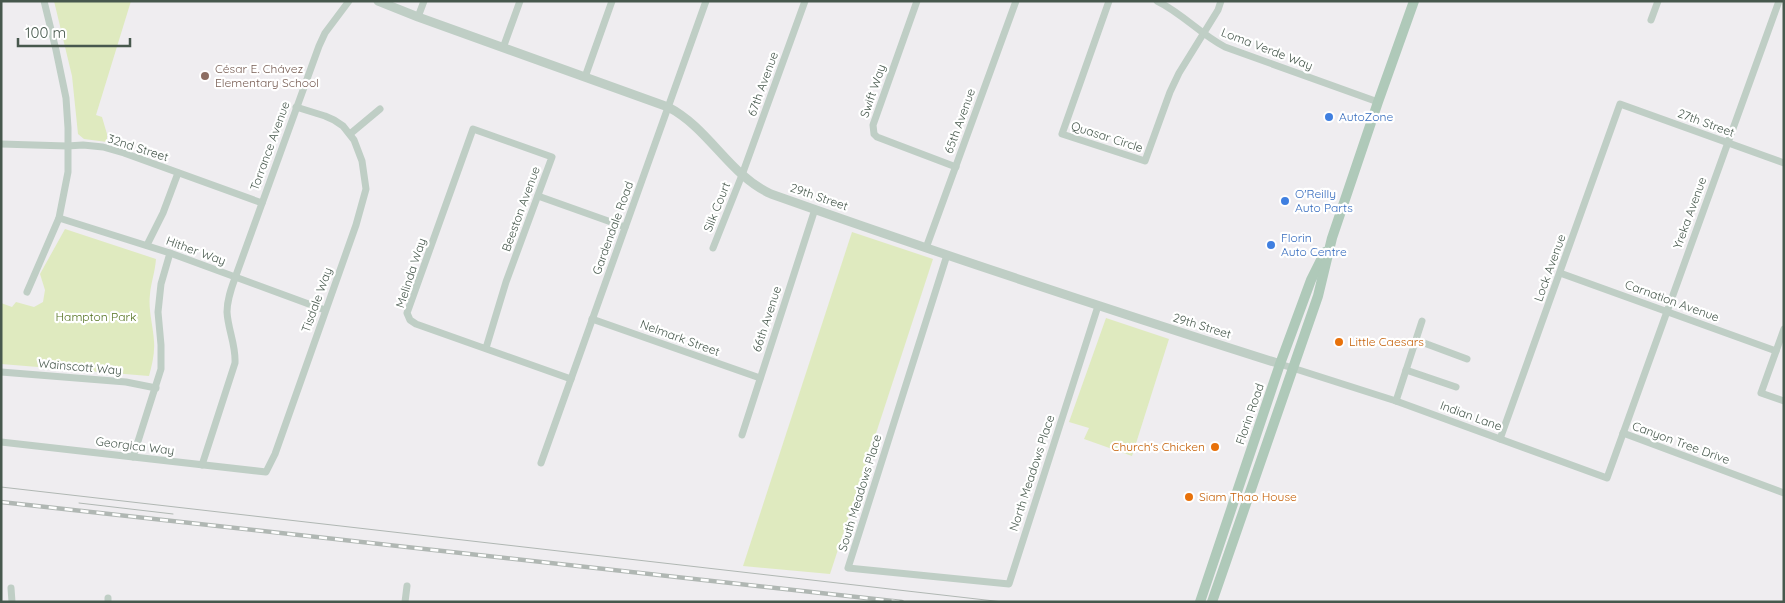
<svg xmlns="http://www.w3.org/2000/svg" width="1785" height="603" font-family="Quicksand,sans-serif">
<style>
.green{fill:#dfeabf}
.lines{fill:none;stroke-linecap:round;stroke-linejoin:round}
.minor{stroke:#bfcec5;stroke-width:7}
.tertiary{stroke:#bfcec5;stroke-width:9}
.primary{stroke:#afc9b9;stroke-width:10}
.tram{stroke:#b0b7b3;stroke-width:1}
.rail-casing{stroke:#b0b7b3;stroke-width:4.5}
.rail{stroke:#fff;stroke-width:2.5;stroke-dasharray:8;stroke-linecap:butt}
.education-dot{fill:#8d6e63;stroke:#fff;stroke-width:2}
.shop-dot{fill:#3f7fe0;stroke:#fff;stroke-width:2}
.food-dot{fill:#e8710a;stroke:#fff;stroke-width:2}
.labels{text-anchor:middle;stroke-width:4.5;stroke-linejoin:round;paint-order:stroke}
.street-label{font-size:12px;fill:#47584d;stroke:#fff}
.education-label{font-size:12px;fill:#785e54;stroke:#fff;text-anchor:start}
.shop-label{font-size:12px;fill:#366cbe;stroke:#fff;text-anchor:start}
.park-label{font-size:12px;fill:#537220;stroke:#fff}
.food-label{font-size:12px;fill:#c56008;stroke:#fff;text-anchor:start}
</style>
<rect width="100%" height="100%" fill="#efedf0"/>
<g class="green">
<polygon points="54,1 131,1 96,115 102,117 107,134 107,142 84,139 78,134 72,76"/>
<path d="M65 229 156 259C155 272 151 283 150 294 148 310 153 325 154 341 155 353 152 365 149 376L1 364V303L12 307 16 302 34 307 43 302 45 290 40 274Z"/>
<polygon points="852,232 933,259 830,574 743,566"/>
<polygon points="1106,318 1169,339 1132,456 1084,439 1089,428 1069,422"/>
</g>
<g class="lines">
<g class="minor">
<polyline points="917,1 873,125 874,134 877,137 956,167"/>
<polyline points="1109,1 1062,134 1145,161 1170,92 1179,73 1218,10 1221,1"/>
<path d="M1157 1C1182 13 1200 34 1225 47L1378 102"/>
<polyline points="418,17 424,1"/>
<polyline points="1651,20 1658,1"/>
<polyline points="503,48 520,1"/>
<polyline points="585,77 612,1"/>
<polyline points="350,134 380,109"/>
<polyline points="1,144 67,146 83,145 103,147 124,153 262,203"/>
<polyline points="538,196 625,227"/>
<polyline points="59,218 170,253 325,310"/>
<polyline points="147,245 163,213 178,173"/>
<polyline points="713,248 742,175 805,1"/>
<polyline points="926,248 1016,1"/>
<polyline points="947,255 848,568 1009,584 1098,306"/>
<polyline points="1560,273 1776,351"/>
<polyline points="27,292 59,218 68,172 68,128 66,98 56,50 44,1"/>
<polyline points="592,319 760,378"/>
<polyline points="1784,329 1761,393 1784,401"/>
<polyline points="1416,340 1467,359"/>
<polyline points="486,348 506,282 552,157 473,129 407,313 410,320 416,324 571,379"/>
<polyline points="1280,364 1396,401 1607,478 1779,1"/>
<polyline points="1406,370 1456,387"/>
<polyline points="1,372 126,382 156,388"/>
<polyline points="1396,401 1422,321"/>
<polyline points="1623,433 1784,493"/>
<polyline points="742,435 815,209"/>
<polyline points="1500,439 1620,104 1784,163"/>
<polyline points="1,442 266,472 275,454 356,225 366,189 362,161 354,140 343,126 334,120 325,116 296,107"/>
<polyline points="133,457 161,369 161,345 158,312 161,284 170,253"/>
<polyline points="541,463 706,1"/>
<path d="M202 465 235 363C236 345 228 330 227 312 227 300 231 289 235 278L319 46 325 33 349 1"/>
<polyline points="11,588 12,602"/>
<polyline points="108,602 108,598"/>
<polyline points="405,602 407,586"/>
</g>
<path class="tertiary" d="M378 1 418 17 668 107C709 128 729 175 771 194 940 254 1110 310 1280 364"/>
<g class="primary">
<polyline points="1200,602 1280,364 1311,280 1325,252"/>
<polyline points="1212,602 1318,296 1332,238 1378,102 1414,1"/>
</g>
<g class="tram">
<polyline points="1,487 1003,602"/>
<polyline points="79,503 173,514"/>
</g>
<g class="rail-casing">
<polyline id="rail" points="1,502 902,602"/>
</g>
<use href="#rail" class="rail"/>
</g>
<circle class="education-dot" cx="205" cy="76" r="5"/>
<g class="shop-dot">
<circle cx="1329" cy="117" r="5"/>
<circle cx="1285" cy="201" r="5"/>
<circle cx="1271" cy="245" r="5"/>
</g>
<g class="food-dot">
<circle cx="1339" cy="342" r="5"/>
<circle cx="1215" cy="447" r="5"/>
<circle cx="1189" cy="497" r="5"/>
</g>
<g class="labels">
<g class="street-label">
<text transform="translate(1267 49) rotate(21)" y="4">Loma Verde Way</text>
<text transform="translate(763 84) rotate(-70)" y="4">67th Avenue</text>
<text transform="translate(873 91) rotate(-71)" y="4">Swift Way</text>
<text transform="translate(960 121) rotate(-70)" y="4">65th Avenue</text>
<text transform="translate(1706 123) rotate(20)" y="4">27th Street</text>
<text transform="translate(1107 137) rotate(18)" y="4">Quasar Circle</text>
<text transform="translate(270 146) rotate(-70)" y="4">Torrance Avenue</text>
<text transform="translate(138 148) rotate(18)" y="4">32nd Street</text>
<text transform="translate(819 197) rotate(19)" y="4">29th Street</text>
<text transform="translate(717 207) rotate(-68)" y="4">Silk Court</text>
<text transform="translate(521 209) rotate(-70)" y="4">Beeston Avenue</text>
<text transform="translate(1690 213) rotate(-70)" y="4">Yreka Avenue</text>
<text transform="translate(613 228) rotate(-70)" y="4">Gardendale Road</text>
<text transform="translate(196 251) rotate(20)" y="4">Hither Way</text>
<text transform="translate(1550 268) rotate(-70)" y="4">Lock Avenue</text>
<text transform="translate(411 273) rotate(-72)" y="4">Melinda Way</text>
<text transform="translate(317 300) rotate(-70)" y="4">Tisdale Way</text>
<text transform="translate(1672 301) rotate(20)" y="4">Carnation Avenue</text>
<text transform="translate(767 319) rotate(-72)" y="4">66th Avenue</text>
<text transform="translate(1202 326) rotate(17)" y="4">29th Street</text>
<text transform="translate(680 338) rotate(20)" y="4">Nelmark Street</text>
<text transform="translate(80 367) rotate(5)" y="4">Wainscott Way</text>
<text transform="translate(1250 414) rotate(-71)" y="4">Florin Road</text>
<text transform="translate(1471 416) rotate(20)" y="4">Indian Lane</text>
<text transform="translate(1681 443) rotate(20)" y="4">Canyon Tree Drive</text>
<text transform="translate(135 446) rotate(7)" y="4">Georgica Way</text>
<text transform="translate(1032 473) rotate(-72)" y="4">North Meadows Place</text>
<text transform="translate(860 493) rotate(-73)" y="4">South Meadows Place</text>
</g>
<g class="education-label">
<text x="215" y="73">César E. Chávez<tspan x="215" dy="14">Elementary School</tspan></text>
</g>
<g class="shop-label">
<text x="1339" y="121">AutoZone</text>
<text x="1295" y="198">O'Reilly<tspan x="1295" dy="14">Auto Parts</tspan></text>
<text x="1281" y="242">Florin<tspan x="1281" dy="14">Auto Centre</tspan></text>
</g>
<g class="park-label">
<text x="96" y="321">Hampton Park</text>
</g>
<g class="food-label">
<text x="1349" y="346">Little Caesars</text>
<text x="1205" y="451" text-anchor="end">Church's Chicken</text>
<text x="1199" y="501">Siam Thao House</text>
</g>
</g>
<rect width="1785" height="603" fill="none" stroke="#47584d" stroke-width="5"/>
<path d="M18 38v8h112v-8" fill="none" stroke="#47584d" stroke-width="2.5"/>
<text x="25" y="38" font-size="15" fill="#47584d" stroke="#ffffff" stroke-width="4" paint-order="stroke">100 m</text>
</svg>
